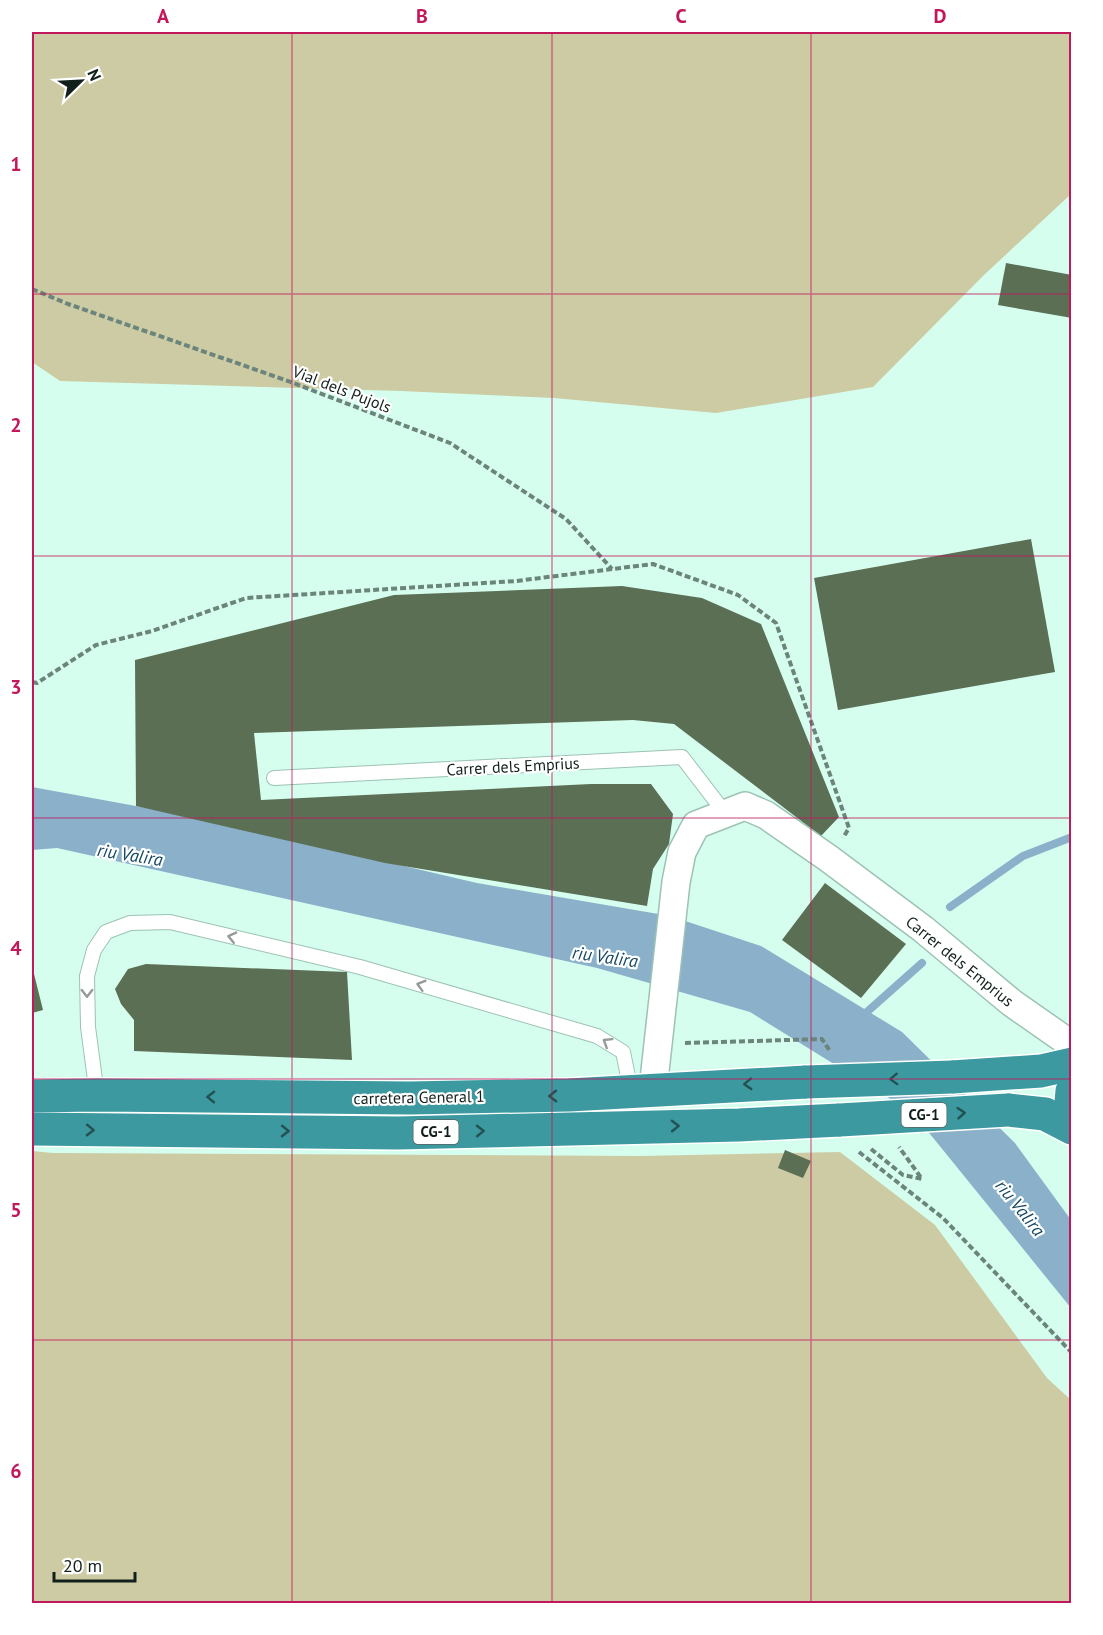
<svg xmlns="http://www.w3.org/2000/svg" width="1103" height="1635" font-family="'PT Sans',sans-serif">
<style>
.green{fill:#cccba3}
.water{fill:#8ab1c9}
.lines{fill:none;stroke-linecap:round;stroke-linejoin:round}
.stream{stroke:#8ab1c9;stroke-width:8}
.building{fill:#5b6f55}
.lane-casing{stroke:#9cc2b4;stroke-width:16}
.street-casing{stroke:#9cc2b4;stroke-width:30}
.highway-casing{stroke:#fff;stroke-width:36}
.path{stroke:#6c857c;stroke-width:4;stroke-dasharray:6 3;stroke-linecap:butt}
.lane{stroke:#fff;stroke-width:14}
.street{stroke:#fff;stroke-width:27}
.highway{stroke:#3c99a0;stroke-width:33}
.highway-bridge-casing{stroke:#fff;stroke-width:36;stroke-linecap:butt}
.highway-bridge{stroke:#3c99a0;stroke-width:33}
.oneway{stroke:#949b98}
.oneway2{stroke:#235050}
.grid{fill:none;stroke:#c2185b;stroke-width:1.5;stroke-opacity:0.55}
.labels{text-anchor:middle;stroke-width:4.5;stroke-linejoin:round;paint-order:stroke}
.shield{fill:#fff;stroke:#59635f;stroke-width:1.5}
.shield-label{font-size:15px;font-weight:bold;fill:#12201b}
.street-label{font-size:16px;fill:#12201b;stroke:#fff}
.water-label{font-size:18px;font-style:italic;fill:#154861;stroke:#fff}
.neatline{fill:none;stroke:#c2185b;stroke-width:2}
.grid-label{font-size:20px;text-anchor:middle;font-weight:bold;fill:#c2185b}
</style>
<rect width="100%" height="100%" fill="#d6feef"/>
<g class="green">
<polygon points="32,32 1071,32 1071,194 984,275 873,387 716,413 554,398 401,391 60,381 32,362"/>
<polygon points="32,1151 53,1153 641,1156 840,1152 935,1225 1047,1378 1071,1400 1071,1603 32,1603"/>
</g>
<polygon class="water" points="32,787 185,815 477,883 670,916 761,946 902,1032 1015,1143 1071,1220 1071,1308 913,1113 750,1012 597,968 57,848 32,850"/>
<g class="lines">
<g class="stream">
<polyline points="950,907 1023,856 1072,837"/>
<polyline points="859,1019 922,963"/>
</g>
</g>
<g class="building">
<polygon points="1006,263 1072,275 1072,318 998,305"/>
<polygon points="1031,539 1055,672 838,710 814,578"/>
<polygon points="622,586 702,598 761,624 839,817 821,836 674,724 633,720 254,733 261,800 591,784 651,784 673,814 669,844 653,869 647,906 385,863 136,806 135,660 394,595"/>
<polygon points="825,883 906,944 861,998 782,940"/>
<polygon points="146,964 347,972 352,1060 134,1051 134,1020 121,1004 115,989 128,969"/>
<polygon points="32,966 43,1010 32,1013"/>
<polygon points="785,1150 811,1161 803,1178 778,1168"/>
</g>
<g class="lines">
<g class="lane-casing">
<g id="lane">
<polyline points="274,778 682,757 725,813"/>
<polyline points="97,1095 88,1027 87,976 94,950 106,932 130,923 170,922 360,967 597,1036 623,1052 631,1091"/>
</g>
</g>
<g class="street-casing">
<polyline id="street" points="653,1089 676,882 682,852 696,825 745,806 766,815 828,858 923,929 1012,1003 1072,1045"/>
</g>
<g class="highway-casing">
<g id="highway">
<polyline points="952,1077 1041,1071 1072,1064"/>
<polyline points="1072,1091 1070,1114 1072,1123"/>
<polyline points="32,1096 97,1095 410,1098 569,1095 806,1082"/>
<polyline points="1008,1110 1045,1114 1072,1128"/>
<polyline points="32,1129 398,1133 739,1125 840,1120"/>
</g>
</g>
<g class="path">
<polyline points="32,289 68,304 288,381 450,443 566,519 612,569"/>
<polyline points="32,682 37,683 96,645 152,631 246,598 516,581 653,564 738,595 776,623 849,828 843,838"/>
<polyline points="685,1043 822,1039 830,1051"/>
<polyline points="871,1149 903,1175 922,1179 899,1147"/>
<polyline points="859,1152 943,1218 1072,1353"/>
</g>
<use href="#lane" class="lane"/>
<use href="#street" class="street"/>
<use href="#highway" class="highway"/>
<g class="highway-bridge-casing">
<g id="highway-bridge">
<polyline points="806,1082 952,1077"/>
<polyline points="840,1120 1008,1110"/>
</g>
</g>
<use href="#highway-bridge" class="highway-bridge"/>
</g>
<defs><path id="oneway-chevron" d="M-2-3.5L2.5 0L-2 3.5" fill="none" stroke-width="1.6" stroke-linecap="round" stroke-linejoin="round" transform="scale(1.5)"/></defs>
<g class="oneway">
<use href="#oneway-chevron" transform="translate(232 937) rotate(-167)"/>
<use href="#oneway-chevron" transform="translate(421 985) rotate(-164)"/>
<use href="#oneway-chevron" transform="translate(87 993) rotate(90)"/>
<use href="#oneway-chevron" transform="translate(607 1042) rotate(-148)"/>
</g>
<g class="oneway2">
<use href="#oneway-chevron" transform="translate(894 1079) rotate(178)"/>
<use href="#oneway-chevron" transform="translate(748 1084) rotate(177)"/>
<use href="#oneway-chevron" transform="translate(553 1096) rotate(179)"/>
<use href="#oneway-chevron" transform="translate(211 1097) rotate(-179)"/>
<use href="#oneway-chevron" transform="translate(961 1113) rotate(-4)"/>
<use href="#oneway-chevron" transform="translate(675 1126) rotate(-1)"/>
<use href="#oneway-chevron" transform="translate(90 1130) rotate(1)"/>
<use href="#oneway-chevron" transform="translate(285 1131) rotate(1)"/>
<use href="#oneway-chevron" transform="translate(480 1131) rotate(-1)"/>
</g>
<path class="grid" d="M292 32V1604M552 32V1604M811 32V1604M32 294H1072M32 556H1072M32 818H1072M32 1079H1072M32 1340H1072"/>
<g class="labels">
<g class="shield">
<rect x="901.5" y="1103" width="45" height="24" rx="4.5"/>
<rect x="413.5" y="1120" width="45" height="24" rx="4.5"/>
</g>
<g class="shield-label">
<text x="924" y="1120">CG-1</text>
<text x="436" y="1137">CG-1</text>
</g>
<g class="street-label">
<text transform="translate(342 389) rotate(21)" y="6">Vial dels Pujols</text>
<text transform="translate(513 766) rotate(-3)" y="6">Carrer dels Emprius</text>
<text transform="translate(960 961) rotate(39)" y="6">Carrer dels Emprius</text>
<text transform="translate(419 1097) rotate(-1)" y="6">carretera General 1</text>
</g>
<g class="water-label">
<text transform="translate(130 855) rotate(9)" y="6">riu Valira</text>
<text transform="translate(605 957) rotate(8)" y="6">riu Valira</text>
<text transform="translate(1020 1208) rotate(51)" y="6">riu Valira</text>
</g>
</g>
<rect width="1103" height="1635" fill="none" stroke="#ffffff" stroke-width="66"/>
<g transform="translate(81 81) rotate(66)" stroke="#ffffff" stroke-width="4.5" paint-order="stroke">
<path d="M0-4.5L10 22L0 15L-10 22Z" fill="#12201b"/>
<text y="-9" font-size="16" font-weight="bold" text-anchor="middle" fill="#12201b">N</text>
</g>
<path d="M54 1572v9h81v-9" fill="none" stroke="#12201b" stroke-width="3"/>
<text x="63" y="1572" font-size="18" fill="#12201b" stroke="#ffffff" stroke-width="4.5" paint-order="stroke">20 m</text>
<rect x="33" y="33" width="1037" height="1569" class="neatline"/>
<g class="grid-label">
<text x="163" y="23">A</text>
<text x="422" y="23">B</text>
<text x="681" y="23">C</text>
<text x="940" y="23">D</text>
<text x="16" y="171">1</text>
<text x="16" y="432">2</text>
<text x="16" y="694">3</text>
<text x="16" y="955">4</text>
<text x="16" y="1217">5</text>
<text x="16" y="1478">6</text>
</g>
</svg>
